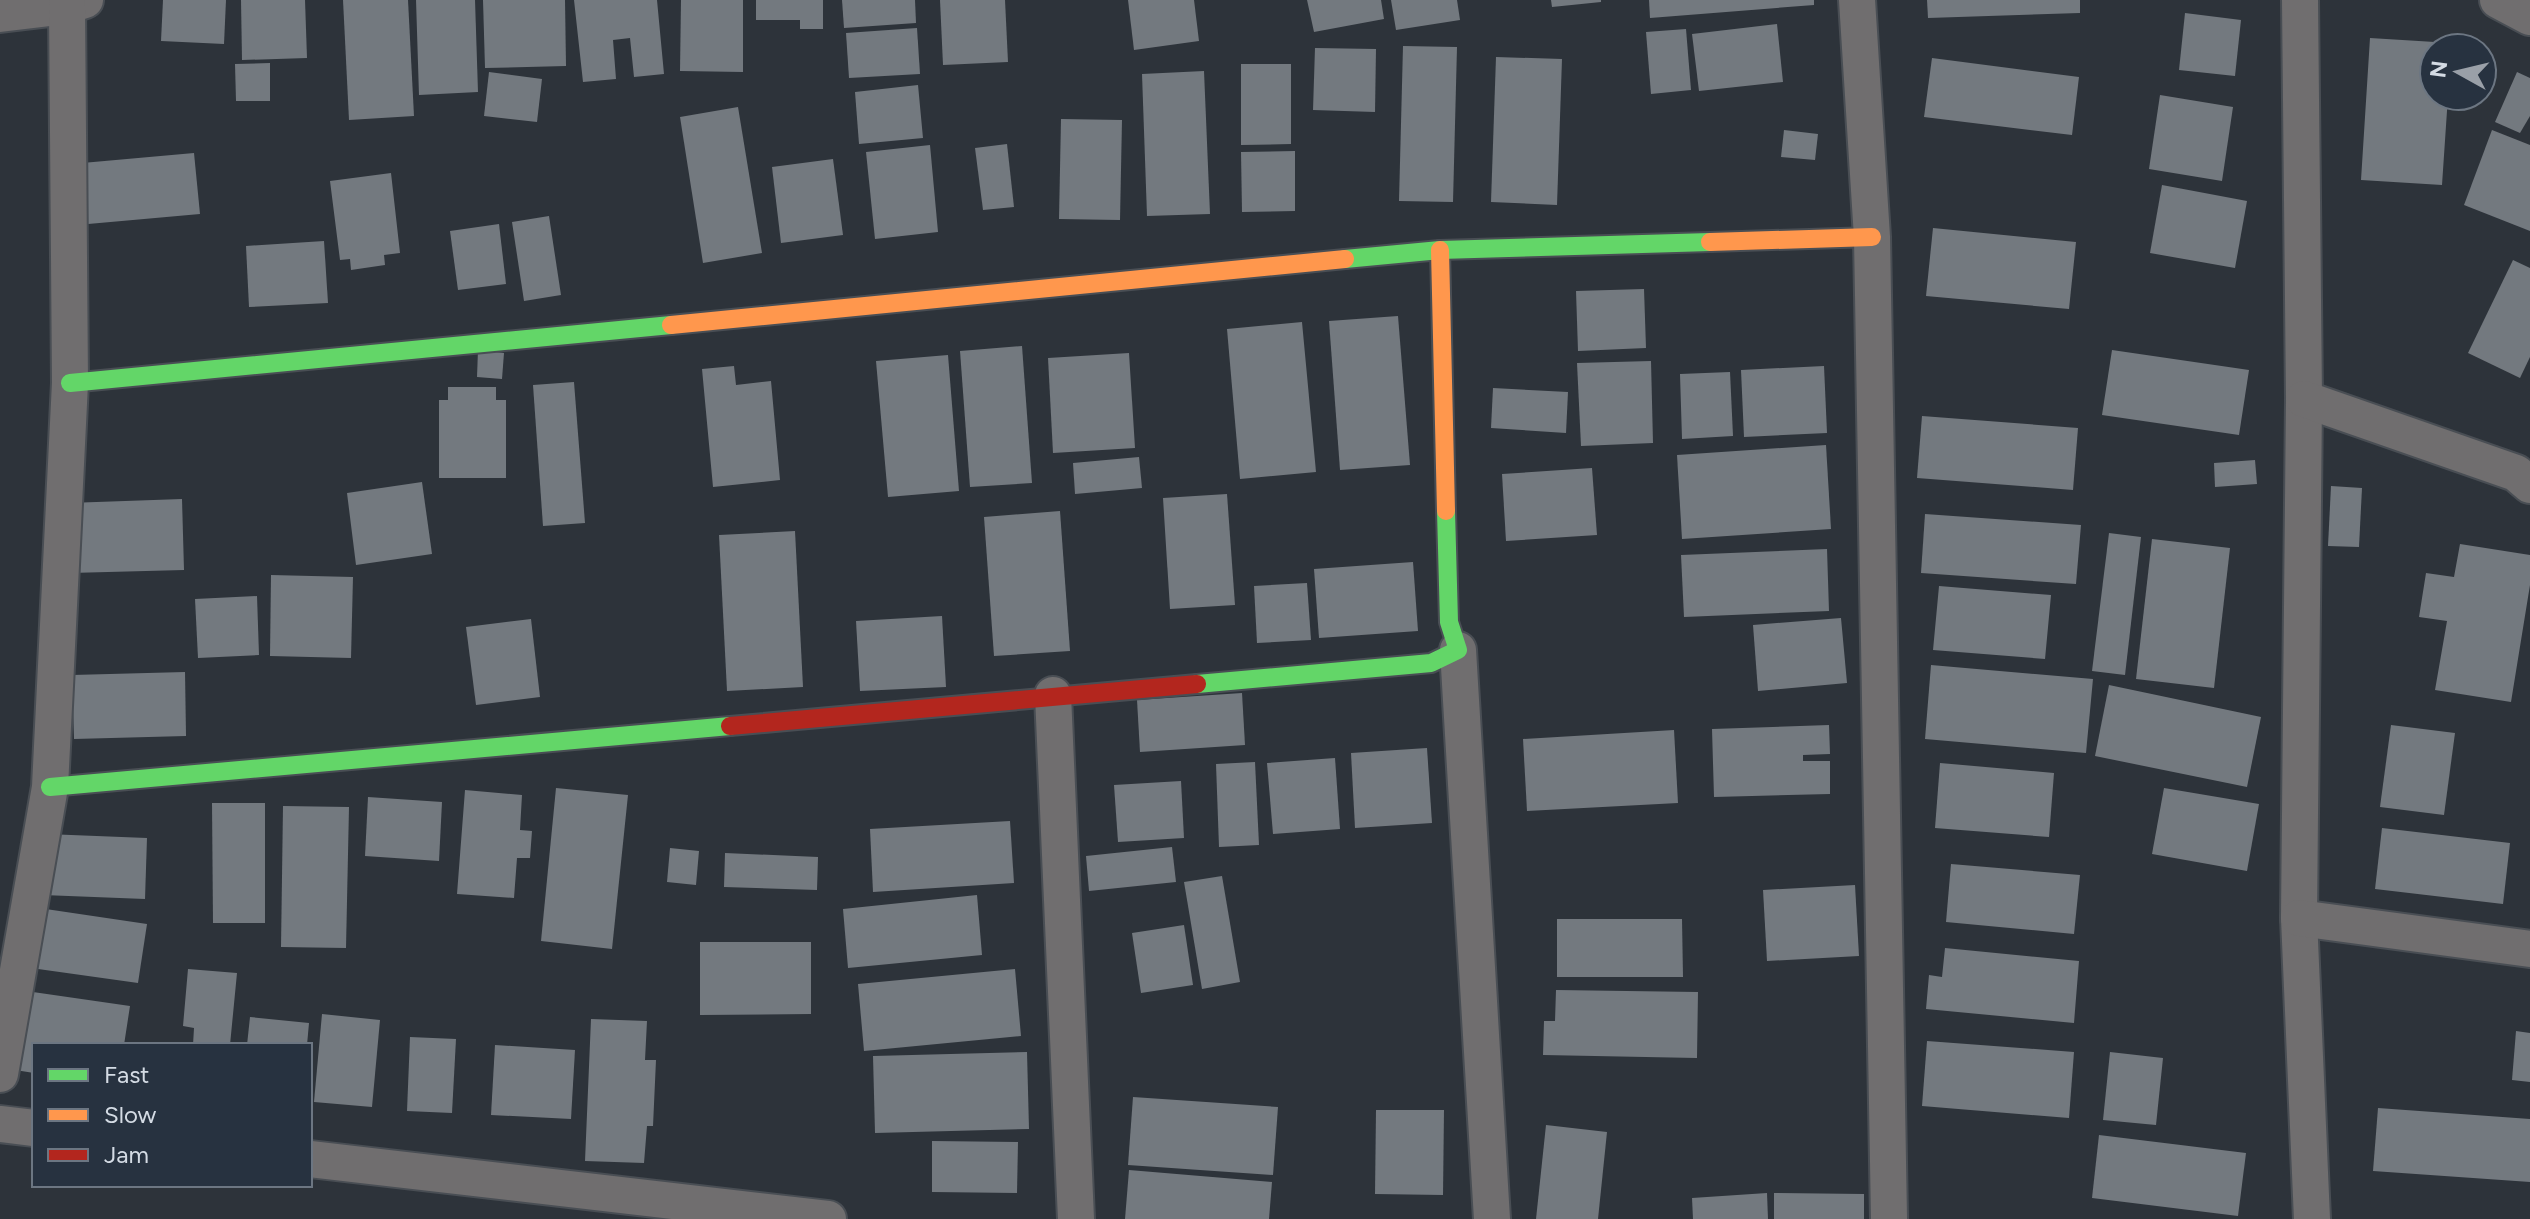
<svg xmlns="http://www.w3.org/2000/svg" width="2530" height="1219" font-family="Figtree,sans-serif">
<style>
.building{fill:#73797f}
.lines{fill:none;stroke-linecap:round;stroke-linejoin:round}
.street-casing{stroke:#494e54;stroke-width:40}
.fast-casing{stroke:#494e54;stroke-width:22}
.slow-casing{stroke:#494e54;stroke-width:22}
.jam-casing{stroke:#494e54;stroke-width:22}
.street{stroke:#706e6f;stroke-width:36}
.fast{stroke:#63d668;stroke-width:18}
.slow{stroke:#ff974d;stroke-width:18}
.jam{stroke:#b3261e;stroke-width:18}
</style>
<rect width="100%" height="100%" fill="#2d333a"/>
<g class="building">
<polygon points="163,0 226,0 224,44 161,41"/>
<polygon points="241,0 305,0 307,58 242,60"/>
<polygon points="343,0 408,0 414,116 349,120"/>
<polygon points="416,0 475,0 478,92 419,95"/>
<polygon points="483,0 565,0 566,66 485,68"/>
<polygon points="574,0 657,0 664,74 634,77 630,38 613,40 616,79 583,82"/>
<polygon points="681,0 743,0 743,72 680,71"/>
<polygon points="756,0 823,0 823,29 800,29 800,20 756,20"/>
<polygon points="842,0 915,0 916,23 844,28"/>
<polygon points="940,0 1005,0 1008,62 943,65"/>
<polygon points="1128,0 1194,0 1199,41 1134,50"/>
<polygon points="1307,0 1381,0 1384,19 1314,32"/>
<polygon points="1391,0 1457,0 1460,20 1396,30"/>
<polygon points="1551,0 1601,0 1601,2 1552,7"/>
<polygon points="1649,0 1814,0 1814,5 1650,18"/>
<polygon points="1927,0 2080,0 2080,13 1928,18"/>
<polygon points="2185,13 2241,20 2235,76 2179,70"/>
<polygon points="1777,24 1783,82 1699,91 1692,34"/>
<polygon points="917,28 920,74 849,78 846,33"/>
<polygon points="1686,29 1691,90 1651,94 1646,32"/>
<polygon points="2370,38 2451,43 2451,48 2434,48 2434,96 2448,96 2442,185 2361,180"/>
<polygon points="1403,46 1457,47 1453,202 1399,201"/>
<polygon points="1315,48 1376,49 1375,112 1313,110"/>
<polygon points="1496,57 1562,59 1557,205 1491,202"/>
<polygon points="1932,58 2079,77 2072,135 1924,117"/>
<polygon points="270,63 270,101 236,101 235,64"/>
<polygon points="1241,64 1291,64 1291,144 1241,145"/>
<polygon points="1204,71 1210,214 1147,216 1142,74"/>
<polygon points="489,72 542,79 537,122 484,116"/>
<polygon points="2517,72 2530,78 2530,116 2520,133 2495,122"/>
<polygon points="918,85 923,138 859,144 855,92"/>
<polygon points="2160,95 2233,107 2222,181 2149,169"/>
<polygon points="738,107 762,253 703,263 680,117"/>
<polygon points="1061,119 1122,120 1120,220 1059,219"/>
<polygon points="1784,130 1818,134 1815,160 1781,157"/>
<polygon points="2492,130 2530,145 2530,231 2464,205"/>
<polygon points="1007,144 1014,207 983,210 975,148"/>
<polygon points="930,145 938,232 875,239 866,152"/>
<polygon points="1295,151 1295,211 1242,212 1241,152"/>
<polygon points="194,153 200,214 77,225 71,164"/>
<polygon points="833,159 843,235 781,243 772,167"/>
<polygon points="391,173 400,253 384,255 385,265 351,270 350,259 340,260 330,181"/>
<polygon points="2162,185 2247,201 2235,268 2150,253"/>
<polygon points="549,216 561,295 524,301 512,222"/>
<polygon points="499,224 506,284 458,290 450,231"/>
<polygon points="1933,228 2076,242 2069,309 1926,296"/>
<polygon points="324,241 328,303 249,307 246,246"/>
<polygon points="2513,260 2530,268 2530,357 2520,378 2468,353"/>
<polygon points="1644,289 1646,348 1578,351 1576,291"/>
<polygon points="1398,316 1410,465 1340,470 1329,321"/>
<polygon points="1302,322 1316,472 1240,479 1227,329"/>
<polygon points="1022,346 1032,483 970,487 960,351"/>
<polygon points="478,350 504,353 502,379 477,377"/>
<polygon points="2112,350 2249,370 2239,435 2102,415"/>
<polygon points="1129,353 1135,448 1053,453 1048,358"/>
<polygon points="948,355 959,491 888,497 876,361"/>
<polygon points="1651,361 1653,443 1581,446 1577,363"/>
<polygon points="734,366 736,385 771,381 780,480 713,487 702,369"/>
<polygon points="1824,366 1827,433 1744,437 1741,370"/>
<polygon points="1730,372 1733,436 1682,439 1680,374"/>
<polygon points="574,382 585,523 543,526 533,385"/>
<polygon points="448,387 496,387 496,400 506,400 506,478 439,478 439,400 448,400"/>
<polygon points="1493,388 1568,392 1566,433 1491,428"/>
<polygon points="1922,416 2078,428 2073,490 1917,478"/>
<polygon points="1826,445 1831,529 1682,539 1677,455"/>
<polygon points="1139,457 1142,488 1075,494 1073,463"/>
<polygon points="2255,460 2257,484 2215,487 2214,463"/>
<polygon points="1592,468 1597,535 1506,541 1502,474"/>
<polygon points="422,482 432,554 356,565 347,493"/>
<polygon points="2331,486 2362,488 2359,547 2328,546"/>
<polygon points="1227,494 1235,605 1170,609 1163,498"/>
<polygon points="182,499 184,570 70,573 68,503"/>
<polygon points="1060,511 1070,651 994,656 984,517"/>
<polygon points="1925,514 2081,525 2076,584 1921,573"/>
<polygon points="795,531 803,687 727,691 719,535"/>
<polygon points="2109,533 2141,537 2125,675 2092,671"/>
<polygon points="2152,539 2230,548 2214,688 2136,679"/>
<polygon points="2460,544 2530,555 2530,585 2511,702 2435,690 2447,621 2419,617 2426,573 2454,577"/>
<polygon points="1827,549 1829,611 1684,617 1681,555"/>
<polygon points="1413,562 1418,631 1319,638 1314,569"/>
<polygon points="271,575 353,577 351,658 270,656"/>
<polygon points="1307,583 1311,640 1257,643 1254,586"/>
<polygon points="1939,586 2051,595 2045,659 1933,650"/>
<polygon points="257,596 259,655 198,658 195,599"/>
<polygon points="942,616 946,687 860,691 856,621"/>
<polygon points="1841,618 1847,683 1758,691 1753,625"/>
<polygon points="531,619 540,697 476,705 466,627"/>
<polygon points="1931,665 2093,679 2086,753 1925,739"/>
<polygon points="185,672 186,736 74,739 72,675"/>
<polygon points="2109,685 2261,717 2247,787 2095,756"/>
<polygon points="1242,693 1245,745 1140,752 1137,700"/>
<polygon points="1829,725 1830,754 1803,755 1803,761 1830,761 1830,794 1714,797 1712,729"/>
<polygon points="2391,725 2455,733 2444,815 2380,807"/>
<polygon points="1674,730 1678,803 1527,811 1523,739"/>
<polygon points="1427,748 1432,823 1355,828 1351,753"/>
<polygon points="1335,758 1340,829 1273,834 1267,763"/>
<polygon points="1255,762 1259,845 1219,847 1216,764"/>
<polygon points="1940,763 2054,773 2049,837 1935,828"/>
<polygon points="1181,781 1184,838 1118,842 1114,785"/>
<polygon points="556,788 628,795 612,949 541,941"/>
<polygon points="2164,788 2259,804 2247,871 2152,854"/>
<polygon points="465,790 522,795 520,830 532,831 530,858 517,858 514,898 457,894"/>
<polygon points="368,797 442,802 439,861 365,856"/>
<polygon points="212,803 265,803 265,923 213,923"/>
<polygon points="283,806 349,807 346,948 281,947"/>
<polygon points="1010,821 1014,883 873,892 870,829"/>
<polygon points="2382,828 2510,843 2503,904 2375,889"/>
<polygon points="46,834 147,838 145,899 43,895"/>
<polygon points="1172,847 1176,882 1089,891 1086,856"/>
<polygon points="670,848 699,851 696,885 667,882"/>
<polygon points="725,853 818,857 817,890 724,887"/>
<polygon points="1951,864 2080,875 2074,934 1946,922"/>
<polygon points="1222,876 1240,982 1202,989 1184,882"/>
<polygon points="1855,885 1859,956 1767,961 1763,890"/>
<polygon points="977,895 982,955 848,968 843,909"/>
<polygon points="39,908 147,924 138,983 31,968"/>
<polygon points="1557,919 1682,919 1683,977 1557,977"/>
<polygon points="1184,925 1193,985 1141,993 1132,933"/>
<polygon points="700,942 811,942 811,1014 700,1015"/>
<polygon points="1945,948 2079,961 2074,1023 1926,1009 1929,975 1942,977"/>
<polygon points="188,969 237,973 230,1045 193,1045 194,1028 183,1026"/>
<polygon points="1015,969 1021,1036 864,1051 858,984"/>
<polygon points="1556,990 1698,992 1697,1058 1543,1055 1544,1021 1555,1021"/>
<polygon points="26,991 130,1006 124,1045 34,1045 34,1073 15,1070"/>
<polygon points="322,1014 380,1020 372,1107 314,1102"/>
<polygon points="250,1017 309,1023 307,1045 247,1045"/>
<polygon points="591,1019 647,1021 645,1060 656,1060 653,1126 647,1126 644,1163 585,1161"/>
<polygon points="2516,1031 2530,1033 2530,1082 2512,1080"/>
<polygon points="410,1037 456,1039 452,1113 407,1111"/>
<polygon points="1927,1041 2074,1052 2069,1118 1922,1106"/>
<polygon points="495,1045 575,1050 571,1119 491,1115"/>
<polygon points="1027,1052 1029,1129 875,1133 873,1056"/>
<polygon points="2110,1052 2163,1058 2156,1125 2103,1120"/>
<polygon points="1133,1097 1278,1107 1273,1175 1128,1165"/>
<polygon points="2378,1108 2530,1119 2530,1182 2373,1171"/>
<polygon points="1376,1110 1444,1110 1443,1195 1375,1194"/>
<polygon points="1546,1125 1607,1132 1598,1219 1536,1219"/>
<polygon points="2099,1135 2246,1153 2238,1216 2092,1198"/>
<polygon points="932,1141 1018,1142 1017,1193 932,1192"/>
<polygon points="1129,1170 1272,1182 1269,1219 1125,1219"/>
<polygon points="1767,1193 1768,1219 1693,1219 1692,1198"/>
<polygon points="1774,1193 1864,1194 1864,1219 1774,1219"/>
</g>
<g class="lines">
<g class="street-casing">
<g id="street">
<polyline points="1857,0 1872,237 1889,1219"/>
<polyline points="2300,0 2304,399 2299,918 2312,1219"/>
<polyline points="2498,0 2530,17"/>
<polyline points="0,14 67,6 85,0"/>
<polyline points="2304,399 2516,473 2530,485"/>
<polyline points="1458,650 1492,1219"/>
<polyline points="1053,695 1076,1219"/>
<polyline points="2299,918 2530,949"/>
<polyline points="0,1074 50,787 70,383 67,6"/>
<polyline points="0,1124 34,1128"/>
<polyline points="310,1159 828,1219"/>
</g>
</g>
<g class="fast-casing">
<g id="fast">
<polyline points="1345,259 1440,250 1710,242"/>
<polyline points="70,383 671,325"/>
<polyline points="1197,684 1431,663 1458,650 1449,622 1446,511"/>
<polyline points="50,787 730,726"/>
</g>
</g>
<g class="slow-casing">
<g id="slow">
<polyline points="1710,242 1872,237"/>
<polyline points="1440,250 1446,511"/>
<polyline points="671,325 1345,259"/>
</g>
</g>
<g class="jam-casing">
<polyline id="jam" points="730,726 1197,684"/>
</g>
<use href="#street" class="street"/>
<use href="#fast" class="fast"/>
<use href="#slow" class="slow"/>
<use href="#jam" class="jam"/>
</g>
<rect x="32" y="1043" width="280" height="144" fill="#273240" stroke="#6c7682" stroke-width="2"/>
<rect x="48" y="1069" width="40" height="12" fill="#63d668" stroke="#6c7682" stroke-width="2"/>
<text x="104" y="1083" font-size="24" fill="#d4dbe4">Fast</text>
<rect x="48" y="1109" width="40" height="12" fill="#ff974d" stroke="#6c7682" stroke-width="2"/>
<text x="104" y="1123" font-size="24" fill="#d4dbe4">Slow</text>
<rect x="48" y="1149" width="40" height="12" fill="#b3261e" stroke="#6c7682" stroke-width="2"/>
<text x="104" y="1163" font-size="24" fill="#d4dbe4">Jam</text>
<g transform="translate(2458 72) rotate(278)"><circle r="38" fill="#273240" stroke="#6c7682" stroke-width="2"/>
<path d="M0-6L14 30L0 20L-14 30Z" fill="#9aa0a8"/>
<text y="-12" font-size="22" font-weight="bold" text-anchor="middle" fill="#d4dbe4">N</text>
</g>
</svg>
